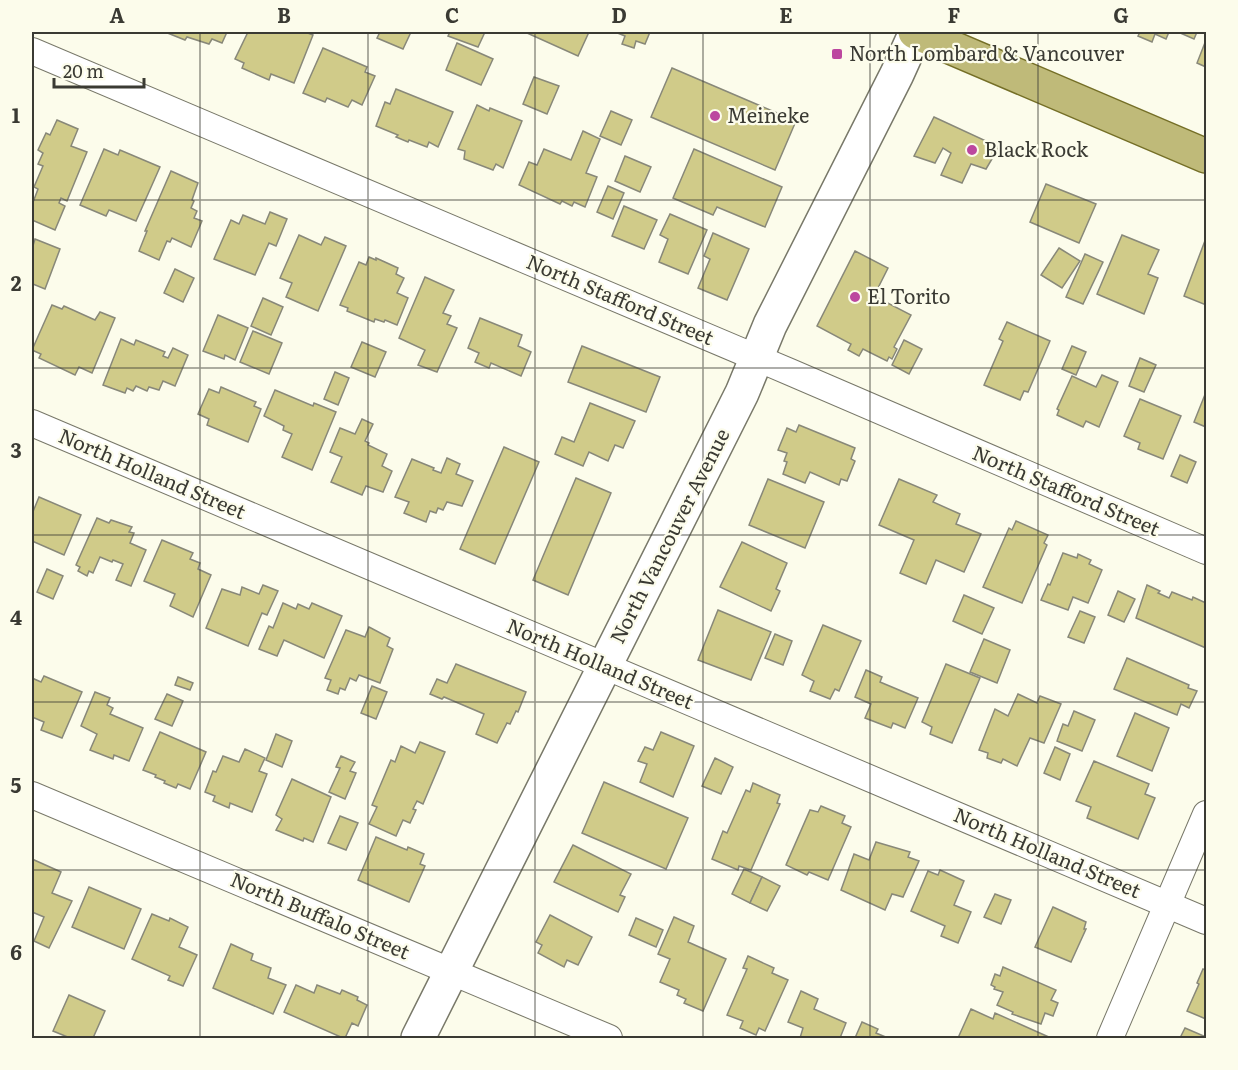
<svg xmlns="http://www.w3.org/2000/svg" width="1238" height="1070" font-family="Literata,serif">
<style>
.building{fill:#d0cb89;stroke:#888879;stroke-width:1.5}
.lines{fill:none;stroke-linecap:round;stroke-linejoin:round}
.street-casing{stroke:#787869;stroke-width:28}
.secondary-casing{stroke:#787869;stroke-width:36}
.primary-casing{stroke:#756f27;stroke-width:36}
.street{stroke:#fff;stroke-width:26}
.secondary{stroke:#fff;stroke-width:33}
.primary{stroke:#bfba79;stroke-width:33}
.grid{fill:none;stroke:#3a3a33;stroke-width:1.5;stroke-opacity:0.55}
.poi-dot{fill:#bc479f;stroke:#fcfceb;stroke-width:2}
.labels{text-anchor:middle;stroke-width:4.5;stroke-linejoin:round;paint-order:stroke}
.poi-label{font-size:20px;fill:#3a3a33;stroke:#fcfceb;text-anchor:start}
.street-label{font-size:20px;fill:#3a3a33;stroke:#fcfceb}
.neatline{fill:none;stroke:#3a3a33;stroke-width:2}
.grid-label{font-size:20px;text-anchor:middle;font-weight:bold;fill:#3a3a33}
</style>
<rect width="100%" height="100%" fill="#fcfceb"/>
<g class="building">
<polygon points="165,32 227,32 222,43 212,39 209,44 187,37 185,40"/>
<polygon points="248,32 305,32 313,35 294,83 271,74 269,80 242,68 244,63 235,59"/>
<polygon points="380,32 411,32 403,49 377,38"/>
<polygon points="450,32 485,32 478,47 448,36"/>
<polygon points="527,32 589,32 578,56 527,33"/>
<polygon points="615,32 650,32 645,44 636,41 634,48 622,44 625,36"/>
<polygon points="1140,32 1169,32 1166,39 1155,34 1152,42 1138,36"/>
<polygon points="1178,32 1197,32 1194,39"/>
<polygon points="1206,40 1206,67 1197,63"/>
<polygon points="457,43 493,59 481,85 446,70"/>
<polygon points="323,48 367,67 365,72 375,76 362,105 352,100 348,107 327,98 325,102 303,93"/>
<polygon points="672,68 796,121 775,170 651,117"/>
<polygon points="534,77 559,86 547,114 523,104"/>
<polygon points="396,89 453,112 438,147 429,142 427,147 409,140 408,142 396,137 398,135 376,126 385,102 390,104"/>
<polygon points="477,105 489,111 490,108 522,121 503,168 496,164 493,170 464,159 465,151 458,149"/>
<polygon points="611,111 632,120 621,145 600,136"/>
<polygon points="934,117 999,147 986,169 971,164 962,183 941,175 951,153 943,148 935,163 914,156"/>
<polygon points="57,120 78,129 71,146 87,152 67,201 61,198 59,203 65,206 55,230 32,220 32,205 38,189 34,187 43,166 38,164 43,153 38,150 46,133 50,135"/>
<polygon points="583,131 600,139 586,173 597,177 585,207 574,202 572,206 562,201 560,204 519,185 529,162 537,165 544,149 571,160"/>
<polygon points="104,149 118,155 120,150 160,167 136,221 109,210 106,216 80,205"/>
<polygon points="694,149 782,187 765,227 717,207 713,215 673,198"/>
<polygon points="625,156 651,167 640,192 615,181"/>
<polygon points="171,171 198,183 192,200 194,201 191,208 197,211 194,218 202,221 191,247 172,238 170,242 167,241 159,260 139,251 147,231 145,231"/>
<polygon points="1046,184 1096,204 1079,243 1030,222"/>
<polygon points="608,186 624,193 613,219 597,212"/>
<polygon points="624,206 657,220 644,249 612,236"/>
<polygon points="270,212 287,219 276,246 269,243 255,275 214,259 231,220 239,224 243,215 265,224"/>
<polygon points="670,214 707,230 688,274 659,262 668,239 660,235"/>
<polygon points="713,233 749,249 727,300 698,288 710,259 704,256"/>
<polygon points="299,235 321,245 325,237 346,246 318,311 286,297 292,283 280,278"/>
<polygon points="1122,235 1159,250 1148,274 1158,278 1144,314 1097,294"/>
<polygon points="1206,238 1206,305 1184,296"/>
<polygon points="35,239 60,249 45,289 33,284 32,288 32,249"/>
<polygon points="1059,248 1080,261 1062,288 1041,275"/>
<polygon points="855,251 888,268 874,296 911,315 894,347 897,349 892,359 889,357 887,361 863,349 859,356 848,350 851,344 817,326"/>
<polygon points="1085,254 1103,262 1083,304 1066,297"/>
<polygon points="369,257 376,260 376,258 398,268 396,274 404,278 397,293 408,298 397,325 385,320 384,322 375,319 374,322 347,311 348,308 340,305 359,262 366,265"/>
<polygon points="175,269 194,278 183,302 164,293"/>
<polygon points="425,277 454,290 443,313 451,316 447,324 457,328 437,372 418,365 425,350 399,338"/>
<polygon points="263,298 283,307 271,335 251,326"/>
<polygon points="52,305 62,309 64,306 95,320 100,312 115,318 92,373 79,367 75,375 39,358 41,354 32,350"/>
<polygon points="218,315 248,328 235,360 225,355 224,359 203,351"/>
<polygon points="480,318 522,335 518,346 531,352 521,376 491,363 489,368 475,362 479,353 468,348"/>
<polygon points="1007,322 1050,341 1028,392 1024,391 1020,400 984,385 1003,341 999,339"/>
<polygon points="253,331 282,343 269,374 240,362"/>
<polygon points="121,339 134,345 136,340 165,352 163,356 168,358 173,348 188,355 175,386 163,381 159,390 149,387 147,391 136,386 133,391 127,388 125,393 103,385"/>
<polygon points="904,340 922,349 909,374 892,365"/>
<polygon points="362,342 386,352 375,377 351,367"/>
<polygon points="582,346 660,377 646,412 568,382"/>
<polygon points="1072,346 1086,352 1076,375 1062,369"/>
<polygon points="1140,358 1156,365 1144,392 1129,386"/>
<polygon points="335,372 349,378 338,405 324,399"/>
<polygon points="1102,375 1118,382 1099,427 1086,421 1083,427 1057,415 1059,410 1057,409 1072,376 1096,387"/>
<polygon points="221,387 256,402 254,406 261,409 248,442 207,425 209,419 198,414 209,389 219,393"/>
<polygon points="275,390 313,406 314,403 336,412 312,470 282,457 292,434 283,430 284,426 264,416"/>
<polygon points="1206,392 1206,427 1194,422"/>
<polygon points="1140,399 1181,416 1163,459 1138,449 1140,443 1124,436"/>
<polygon points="590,403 635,421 623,448 615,445 608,461 589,452 583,466 555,454 562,437 574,442"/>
<polygon points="362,419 373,424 365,441 369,443 368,445 387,454 382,466 392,471 383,492 366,486 362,495 331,482 342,457 330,452 340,428 355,434"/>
<polygon points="799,425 855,448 851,459 855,461 847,481 841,479 839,485 810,472 805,483 783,474 787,462 784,461 787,453 778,450 787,428 796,432"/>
<polygon points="504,447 539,462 495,564 460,549"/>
<polygon points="1180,455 1196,462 1187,483 1171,476"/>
<polygon points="447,458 460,464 456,474 473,481 462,506 447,502 443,510 438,508 436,513 430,511 426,522 404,513 409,502 395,497 412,459 434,468 433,470 441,473"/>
<polygon points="576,478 611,493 568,595 533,580"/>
<polygon points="768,479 824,502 805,548 749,525"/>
<polygon points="899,479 937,495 933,502 960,514 956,524 981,534 964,572 936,560 926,584 900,573 914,540 879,525"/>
<polygon points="39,497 81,515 64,555 32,541 32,514"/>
<polygon points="97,518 109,523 111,520 132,527 129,532 134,533 130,543 146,550 131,586 116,580 123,564 113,560 112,562 100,557 93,573 89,571 87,576 78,571 80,567 76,565"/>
<polygon points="1016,521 1048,535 1044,543 1047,545 1022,603 983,587 1009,528 1012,530"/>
<polygon points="162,540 193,553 190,559 200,563 198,569 211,575 193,617 170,606 175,594 144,581"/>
<polygon points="742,542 787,563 776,589 780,591 771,611 720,587"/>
<polygon points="1063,553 1077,558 1078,554 1091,560 1089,564 1102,570 1088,603 1073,597 1068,610 1041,600 1048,584 1050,585"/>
<polygon points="47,569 63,576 53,599 37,592"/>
<polygon points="263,585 278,591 267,615 262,613 248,646 206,628 222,589 240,595 242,587 259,594"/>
<polygon points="1147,585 1160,591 1158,593 1169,598 1172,592 1192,600 1193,597 1206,603 1206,648 1136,618"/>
<polygon points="1118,591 1135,599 1124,622 1108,615"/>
<polygon points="964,595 994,608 982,634 953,621"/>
<polygon points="283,603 296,609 298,604 309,609 312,603 342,616 324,658 284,640 277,656 259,649 269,626 273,628"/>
<polygon points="718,610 771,632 751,680 698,660"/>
<polygon points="1080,611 1095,617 1084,643 1068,637"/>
<polygon points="823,625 861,641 839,691 835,689 830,699 810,691 814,681 802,675"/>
<polygon points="369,627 390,638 387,646 393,649 380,683 359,675 356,681 350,678 345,690 340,688 338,694 327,690 331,680 325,678 346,630 365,637"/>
<polygon points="775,634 792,641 783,665 765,658"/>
<polygon points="984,639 1010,650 997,683 970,672"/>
<polygon points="1127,658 1189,685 1188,688 1197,691 1189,708 1181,704 1177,715 1114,689"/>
<polygon points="456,664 526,692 518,712 516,711 510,724 507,723 497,743 476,734 484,714 444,697 442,699 430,694 437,679 447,683"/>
<polygon points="946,664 980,678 952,743 930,734 932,727 922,722"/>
<polygon points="866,670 882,677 880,682 918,698 905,728 893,723 891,728 865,718 871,704 855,697"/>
<polygon points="44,676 82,692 62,738 41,730 44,722 32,717 32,678 41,682"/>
<polygon points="178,677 193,683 190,690 175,685"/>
<polygon points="372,686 387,692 376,719 361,713"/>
<polygon points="95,692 110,698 107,705 113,708 110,714 143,728 129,761 114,755 113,759 90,750 97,734 81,726"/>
<polygon points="167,694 183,701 172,726 155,719"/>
<polygon points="1018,694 1037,703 1040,696 1061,704 1044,743 1030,738 1017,766 1003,759 1001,763 987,758 988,753 979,750 995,709 1008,716"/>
<polygon points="1074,711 1095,720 1082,751 1057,741 1063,724 1068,726"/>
<polygon points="1135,713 1169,728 1152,771 1117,756"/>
<polygon points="160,732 206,752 190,789 178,784 176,788 164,783 165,781 155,777 156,775 143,770"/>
<polygon points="661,732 694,746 673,797 640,782 647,764 638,761 645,747 653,750"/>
<polygon points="276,734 292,741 282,767 266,760"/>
<polygon points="420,742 445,752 423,804 417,801 413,809 416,810 410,823 403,820 396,836 369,824 377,807 372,805 391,760 395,762 401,746 415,753"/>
<polygon points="1055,747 1070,754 1060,780 1044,773"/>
<polygon points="245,749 265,758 259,771 267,774 252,812 230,803 229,808 213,801 215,796 205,792 213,771 216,772 223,756 239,762"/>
<polygon points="341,756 355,762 350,771 356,773 345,799 329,792 340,768 336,767"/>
<polygon points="715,758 733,767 721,794 702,786"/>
<polygon points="1094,761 1149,784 1145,794 1155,798 1138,839 1087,818 1091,807 1076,801"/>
<polygon points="292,779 331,797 313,842 304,838 303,841 276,830 282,819 276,815"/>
<polygon points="604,782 688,818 666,869 582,833"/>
<polygon points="753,783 780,795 777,803 780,804 751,870 739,866 738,870 712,859 723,831 727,833 746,790 750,792"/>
<polygon points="821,806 845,816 842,823 851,827 828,880 809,872 807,875 786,865 810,810 818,812"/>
<polygon points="340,816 358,823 346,850 328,843"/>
<polygon points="376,837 407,850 408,847 424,854 420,864 425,866 409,902 358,880"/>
<polygon points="876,842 910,852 908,857 919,861 903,897 892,894 885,910 841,890 854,854 869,860"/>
<polygon points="573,845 631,874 620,895 625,897 618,912 554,882"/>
<polygon points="32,859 61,872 52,893 72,901 49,948 34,941 44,917 32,912"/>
<polygon points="744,869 762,877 750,903 732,894"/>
<polygon points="940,870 964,881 954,905 971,912 958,943 941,936 945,926 911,911 928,871 938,875"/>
<polygon points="762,877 780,886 767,911 750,903"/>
<polygon points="89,887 141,909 124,949 72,927"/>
<polygon points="995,894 1011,900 1001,924 984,917"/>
<polygon points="1053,907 1086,922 1084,929 1086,929 1071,962 1035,947"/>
<polygon points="152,914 169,921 170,918 188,927 179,947 197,955 183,986 168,980 170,976 132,959"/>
<polygon points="550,915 592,937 578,965 567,960 564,967 538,953 542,945 536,942"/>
<polygon points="674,917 694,926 688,942 726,959 703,1011 684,1003 686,999 677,995 679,990 660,982 670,959 658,954"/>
<polygon points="636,918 663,930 656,947 629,935"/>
<polygon points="231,944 253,954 251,960 271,968 268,978 286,985 273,1014 213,988"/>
<polygon points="748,956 774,968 772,973 788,980 765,1031 759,1028 756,1035 740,1028 743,1021 727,1015 747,969 743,968"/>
<polygon points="1003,967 1056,990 1051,1000 1058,1003 1053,1016 1045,1013 1041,1024 1012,1014 1013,1012 997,1005 1003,992 994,989 995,987 991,985 995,974 1000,976"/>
<polygon points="1203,969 1206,970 1206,1019 1187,1011 1199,984 1197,983"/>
<polygon points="296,985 314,993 317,985 340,994 342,990 358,997 357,1000 367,1005 358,1026 352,1023 345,1038 343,1038 284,1012"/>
<polygon points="801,991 818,999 814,1009 846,1023 840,1038 800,1038 803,1028 788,1022"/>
<polygon points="69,995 105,1011 93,1038 70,1038 53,1031"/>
<polygon points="971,1009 993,1019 995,1013 1051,1038 958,1038"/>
<polygon points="862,1022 878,1029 876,1033 888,1038 855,1038"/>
<polygon points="1185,1028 1206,1037 1206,1038 1180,1038"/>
</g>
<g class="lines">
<g class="street-casing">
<g id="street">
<polyline points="32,51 790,372 1206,551"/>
<polyline points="32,423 1206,921"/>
<polyline points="32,795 609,1038"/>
<polyline points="1110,1038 1206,814"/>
</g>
</g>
<g class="secondary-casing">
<polyline id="secondary" points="418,1038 742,393 770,325 897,74 916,32"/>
</g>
<g class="primary-casing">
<polyline id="primary" points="915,32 1206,156"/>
</g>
<use href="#street" class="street"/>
<use href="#secondary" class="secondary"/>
<use href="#primary" class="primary"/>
</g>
<path class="grid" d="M200 32V1038M368 32V1038M535 32V1038M703 32V1038M870 32V1038M1038 32V1038M32 200H1206M32 368H1206M32 535H1206M32 702H1206M32 870H1206"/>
<g class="poi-dot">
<rect x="831" y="48" width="12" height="12" rx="3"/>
<circle cx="715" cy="116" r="6"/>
<circle cx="972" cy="150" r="6"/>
<circle cx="855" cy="297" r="6"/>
</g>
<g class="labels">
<g class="poi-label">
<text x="849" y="61">North Lombard &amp; Vancouver</text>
<text x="727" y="123">Meineke</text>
<text x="984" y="157">Black Rock</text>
<text x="867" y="304">El Torito</text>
</g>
<g class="street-label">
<text transform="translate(620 300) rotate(23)" y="7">North Stafford Street</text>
<text transform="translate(152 474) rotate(23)" y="7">North Holland Street</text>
<text transform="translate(1066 491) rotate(23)" y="7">North Stafford Street</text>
<text transform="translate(670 536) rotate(-63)" y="7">North Vancouver Avenue</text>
<text transform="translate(600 664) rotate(23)" y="7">North Holland Street</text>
<text transform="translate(1047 853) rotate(23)" y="7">North Holland Street</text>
<text transform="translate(320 916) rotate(23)" y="7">North Buffalo Street</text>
</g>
</g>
<rect width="1238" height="1070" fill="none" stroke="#fcfceb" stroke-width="66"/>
<path d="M54 78v9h90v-9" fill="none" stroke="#3a3a33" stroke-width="3"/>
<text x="63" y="78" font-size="18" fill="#3a3a33" stroke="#fcfceb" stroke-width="4.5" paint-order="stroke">20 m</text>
<rect x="33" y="33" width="1172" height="1004" class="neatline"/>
<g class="grid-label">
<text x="117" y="23">A</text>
<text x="284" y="23">B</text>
<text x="452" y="23">C</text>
<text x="619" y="23">D</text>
<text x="786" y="23">E</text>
<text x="954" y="23">F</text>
<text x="1121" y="23">G</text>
<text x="16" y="123">1</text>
<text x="16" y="291">2</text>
<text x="16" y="458">3</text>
<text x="16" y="625">4</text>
<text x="16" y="793">5</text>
<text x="16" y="960">6</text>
</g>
</svg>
